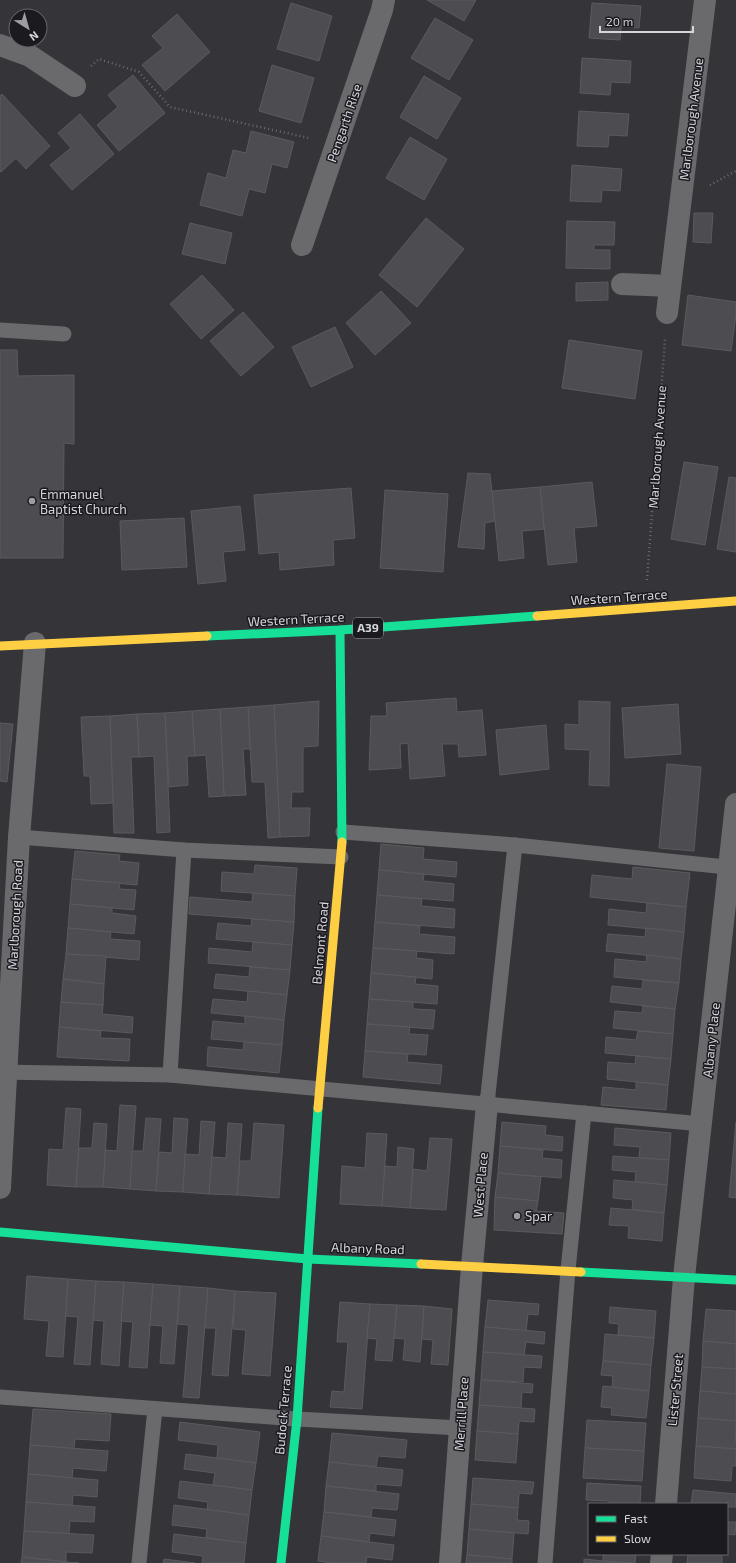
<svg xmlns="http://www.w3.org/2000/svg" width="736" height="1563" font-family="'Exo 2',sans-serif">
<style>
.building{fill:#4c4c51;stroke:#5a5a5f}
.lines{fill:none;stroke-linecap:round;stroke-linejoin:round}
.path{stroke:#6b6b6e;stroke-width:2.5;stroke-dasharray:1 3;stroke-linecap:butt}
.lane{stroke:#6a6a6d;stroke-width:15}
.street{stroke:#6a6a6d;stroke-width:22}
.fast{stroke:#16e098;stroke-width:9}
.slow{stroke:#ffcf43;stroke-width:9}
.poi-dot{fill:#9d9da3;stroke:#1a1a1f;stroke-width:1.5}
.labels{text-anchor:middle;stroke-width:3;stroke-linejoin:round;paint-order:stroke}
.shield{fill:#1a1a1f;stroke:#9d9da3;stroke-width:1}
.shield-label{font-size:12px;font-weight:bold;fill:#d5d5dc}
.street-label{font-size:13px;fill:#d5d5dc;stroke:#1a1a1f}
.poi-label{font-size:13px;fill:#d5d5dc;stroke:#1a1a1f;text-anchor:start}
</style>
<rect width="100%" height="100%" fill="#343439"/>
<g class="building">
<polygon points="427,0 476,0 464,21"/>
<polygon points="291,3 332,16 319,61 277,49"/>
<polygon points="592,3 641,6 639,28 621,27 620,40 589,38"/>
<polygon points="177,14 210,52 165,91 142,65 163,48 152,36"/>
<polygon points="435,18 473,40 449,80 411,58"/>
<polygon points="582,58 631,61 630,83 611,82 610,95 580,93"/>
<polygon points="272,65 314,78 301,123 259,111"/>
<polygon points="133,75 165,113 119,151 97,125 118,107 108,95"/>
<polygon points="424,76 461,98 437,139 400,117"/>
<polygon points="2,94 50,146 26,169 16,158 1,172 0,171 0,96"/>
<polygon points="579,111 629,114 627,136 609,135 608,147 577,146"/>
<polygon points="80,114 114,154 72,190 50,165 71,148 58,133"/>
<polygon points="251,131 294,142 287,168 272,164 265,193 249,189 242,216 200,205 208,173 226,178 233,150 246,153"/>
<polygon points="410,137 447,159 424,200 386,178"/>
<polygon points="572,165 622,169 620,191 602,190 601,202 570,201"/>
<polygon points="694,213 713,213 711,243 693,242"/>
<polygon points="426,218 464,249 417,307 379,275"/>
<polygon points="567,221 615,222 614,245 594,245 594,250 610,250 610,269 566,268"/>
<polygon points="190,223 232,233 225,264 182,254"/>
<polygon points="202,275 234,310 201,339 170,304"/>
<polygon points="608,282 608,300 576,301 576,283"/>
<polygon points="381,291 411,323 375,355 346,323"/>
<polygon points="688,295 736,302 736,315 731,351 682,345"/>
<polygon points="243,312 274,347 241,376 210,341"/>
<polygon points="335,327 353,367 311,387 292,347"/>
<polygon points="569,340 642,351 635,399 562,388"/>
<polygon points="0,350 17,350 18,376 74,375 74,444 64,443 63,558 0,558"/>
<polygon points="684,462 718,467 705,545 671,539"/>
<polygon points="468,473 490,474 495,521 485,523 484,549 458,547"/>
<polygon points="729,477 736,478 736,552 717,549"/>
<polygon points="592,482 597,526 574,528 577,562 548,565 540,487"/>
<polygon points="540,487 544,529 522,531 524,558 499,561 492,491"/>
<polygon points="351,488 355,538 333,540 334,565 280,570 279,552 259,554 254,495"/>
<polygon points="385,490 448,494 443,572 380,568"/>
<polygon points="240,506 245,550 223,552 226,581 198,584 191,511"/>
<polygon points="184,518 187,567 122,570 120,521"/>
<polygon points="456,698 457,712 482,710 486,755 459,757 458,744 442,744 445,776 410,779 408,743 400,744 401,768 369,770 371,716 387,716 386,703"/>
<polygon points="319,701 318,746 303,747 303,792 292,792 291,808 310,808 309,836 280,837 274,705"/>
<polygon points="579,701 610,702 609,786 589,785 590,750 565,749 565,724 579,725"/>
<polygon points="678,704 681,754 625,758 622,708"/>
<polygon points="274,705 280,837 268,838 265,782 252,782 248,707"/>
<polygon points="248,707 250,749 243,749 246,795 224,796 220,709"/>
<polygon points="220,709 224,796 209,797 206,755 195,756 192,711"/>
<polygon points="192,711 195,756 187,756 188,785 169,787 165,713"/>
<polygon points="165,713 170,832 157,833 154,756 139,757 137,714"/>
<polygon points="137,714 139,757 131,757 134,833 114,833 110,716"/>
<polygon points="110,716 113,803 91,804 90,776 84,776 81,717"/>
<polygon points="0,723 13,724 7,782 0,781"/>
<polygon points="546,725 549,769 500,775 496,730"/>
<polygon points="667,764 701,767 694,851 659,848"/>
<polygon points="381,844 424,848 423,859 457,862 456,877 379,870"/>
<polygon points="75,851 120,855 119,861 139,863 137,885 72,879"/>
<polygon points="255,865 297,868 295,896 221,891 222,872 254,874"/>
<polygon points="633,867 690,873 686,907 590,897 592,875 632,879"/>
<polygon points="379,870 424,874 423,881 454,884 453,901 377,895"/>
<polygon points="72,879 120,883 119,889 136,890 134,910 70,904"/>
<polygon points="253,893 295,896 294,922 189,914 190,897 252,902"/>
<polygon points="377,895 422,899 421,906 455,909 454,928 375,922"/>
<polygon points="647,903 686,907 684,932 608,925 609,909 646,913"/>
<polygon points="70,904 112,908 112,913 136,916 134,934 68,928"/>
<polygon points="252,919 294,922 292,945 216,939 218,923 251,926"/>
<polygon points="375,922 420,926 419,934 455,937 454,954 373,948"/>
<polygon points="68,928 111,932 110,939 140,941 139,960 66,954"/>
<polygon points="646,928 684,932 681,959 606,951 608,934 645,937"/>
<polygon points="253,942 292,945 290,970 208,963 209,948 252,952"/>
<polygon points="373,948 417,951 416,958 433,960 432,979 371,973"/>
<polygon points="66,954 106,956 104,984 63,979"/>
<polygon points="647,955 681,959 679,983 614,977 615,959 646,962"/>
<polygon points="250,967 290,970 287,995 214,988 216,974 249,977"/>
<polygon points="371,973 416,977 415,984 438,986 437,1004 369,999"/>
<polygon points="63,979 104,984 103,1005 61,1002"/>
<polygon points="643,980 679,983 675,1009 610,1002 612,986 642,989"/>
<polygon points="248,991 287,995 284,1020 211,1013 213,999 247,1002"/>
<polygon points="369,999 413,1002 413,1009 435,1010 433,1029 367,1024"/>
<polygon points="61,1002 103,1005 102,1014 133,1017 132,1033 59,1027"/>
<polygon points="643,1006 675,1009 673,1034 613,1028 615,1011 642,1013"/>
<polygon points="245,1016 284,1020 282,1045 211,1039 213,1021 245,1024"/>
<polygon points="367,1024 410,1027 409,1034 428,1035 426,1055 365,1051"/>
<polygon points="59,1027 101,1031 100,1038 130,1039 129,1061 57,1057"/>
<polygon points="638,1031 673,1034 671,1059 605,1053 606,1037 636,1040"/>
<polygon points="244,1042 282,1045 279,1073 207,1066 208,1047 243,1050"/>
<polygon points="365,1051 408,1054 407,1062 442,1065 440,1084 363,1077"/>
<polygon points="636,1056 671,1059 668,1085 607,1079 608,1062 635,1064"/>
<polygon points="636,1082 668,1085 666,1110 601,1105 603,1087 636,1090"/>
<polygon points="120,1105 136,1106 130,1189 103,1187 105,1150 117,1151"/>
<polygon points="66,1108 81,1109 76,1187 47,1185 49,1149 63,1150"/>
<polygon points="146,1118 161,1119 156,1191 130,1189 132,1151 143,1151"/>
<polygon points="174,1118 188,1119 183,1192 156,1191 159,1152 172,1153"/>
<polygon points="201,1121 215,1122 209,1194 183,1192 185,1154 199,1155"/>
<polygon points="502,1122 546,1126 545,1135 563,1137 562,1151 500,1146"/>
<polygon points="736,1122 736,1198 729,1197"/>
<polygon points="94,1123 107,1124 103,1187 76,1187 79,1148 92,1148"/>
<polygon points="228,1123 242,1124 237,1195 209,1194 212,1157 226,1158"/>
<polygon points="254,1123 284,1125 279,1198 237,1195 240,1161 251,1161"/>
<polygon points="615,1128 671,1133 669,1160 639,1158 640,1147 614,1145"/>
<polygon points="367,1133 387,1134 382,1206 340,1204 342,1166 365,1168"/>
<polygon points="430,1138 452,1139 446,1210 410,1208 413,1169 427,1171"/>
<polygon points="500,1146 543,1150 542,1158 562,1160 561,1178 498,1173"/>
<polygon points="398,1147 414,1149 410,1208 382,1206 385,1166 397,1167"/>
<polygon points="613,1156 669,1160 667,1185 635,1182 636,1172 612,1170"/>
<polygon points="498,1173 541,1177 538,1201 495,1197"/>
<polygon points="614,1180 667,1185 664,1213 632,1209 633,1200 613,1198"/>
<polygon points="495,1197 538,1201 536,1211 564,1213 562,1234 494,1230"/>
<polygon points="611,1208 664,1213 662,1241 628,1238 629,1226 609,1225"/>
<polygon points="27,1276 68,1279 63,1357 46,1356 49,1321 24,1319"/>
<polygon points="68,1279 96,1281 90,1365 74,1364 78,1317 66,1316"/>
<polygon points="96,1281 124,1282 119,1366 101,1364 104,1321 93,1320"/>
<polygon points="124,1282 153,1284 147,1368 129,1367 133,1322 121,1321"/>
<polygon points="153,1284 180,1286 174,1364 160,1363 163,1326 150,1325"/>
<polygon points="180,1286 208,1288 199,1398 183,1397 189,1325 177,1324"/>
<polygon points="208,1288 235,1291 228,1376 212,1375 216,1328 205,1328"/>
<polygon points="235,1291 276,1293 270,1376 242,1374 246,1330 233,1329"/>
<polygon points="488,1300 539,1304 538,1315 528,1314 526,1331 485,1327"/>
<polygon points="340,1302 370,1304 362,1409 330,1407 332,1391 344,1392 348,1342 337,1342"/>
<polygon points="370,1304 397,1305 392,1361 375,1360 377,1339 367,1338"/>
<polygon points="397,1305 424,1306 420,1362 403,1360 405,1339 394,1338"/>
<polygon points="424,1306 452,1309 448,1365 431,1364 433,1340 422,1339"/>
<polygon points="610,1307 656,1311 654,1338 618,1335 619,1324 609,1323"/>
<polygon points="706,1309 736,1311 736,1344 703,1341"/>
<polygon points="485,1327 545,1332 544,1344 526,1342 524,1355 483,1352"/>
<polygon points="605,1334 654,1338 651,1365 603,1361"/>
<polygon points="703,1341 736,1344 736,1369 702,1367"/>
<polygon points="483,1352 542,1356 541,1368 524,1367 523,1382 481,1380"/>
<polygon points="603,1361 651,1365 649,1391 612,1388 613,1376 601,1375"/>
<polygon points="702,1367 736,1369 736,1394 700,1391"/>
<polygon points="481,1380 533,1384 532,1393 522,1392 521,1408 479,1405"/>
<polygon points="603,1386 649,1391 646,1418 611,1415 612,1408 601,1407"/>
<polygon points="700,1391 736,1394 736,1421 698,1418"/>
<polygon points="479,1405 535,1409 534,1422 519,1421 518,1434 477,1431"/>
<polygon points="33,1409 111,1414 109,1441 75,1439 74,1449 30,1445"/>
<polygon points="698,1418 736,1421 735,1449 696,1446"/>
<polygon points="587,1420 646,1423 644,1451 585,1448"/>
<polygon points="180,1422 260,1432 256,1463 217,1458 218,1445 178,1440"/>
<polygon points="477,1431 518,1434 516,1463 475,1460"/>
<polygon points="332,1433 407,1440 405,1458 378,1456 376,1467 329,1462"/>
<polygon points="30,1445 108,1451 106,1471 73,1468 72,1478 28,1474"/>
<polygon points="696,1446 736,1449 736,1466 732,1466 731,1481 694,1478"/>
<polygon points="585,1448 644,1451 642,1481 583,1478"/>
<polygon points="186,1454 256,1463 252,1490 213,1485 215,1473 184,1469"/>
<polygon points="329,1462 403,1470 401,1486 376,1484 376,1491 326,1486"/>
<polygon points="28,1474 98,1480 97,1497 73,1495 72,1506 26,1502"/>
<polygon points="473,1478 534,1482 532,1494 519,1493 518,1508 471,1504"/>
<polygon points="180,1481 252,1490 249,1515 207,1510 208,1502 178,1498"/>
<polygon points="587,1483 641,1486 640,1504 609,1504 609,1501 586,1500"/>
<polygon points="326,1486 399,1494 397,1510 372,1508 371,1517 324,1512"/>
<polygon points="693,1490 736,1494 736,1507 727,1507 727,1504 691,1504"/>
<polygon points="26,1502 95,1507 94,1522 70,1521 69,1534 24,1531"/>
<polygon points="471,1504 518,1508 517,1520 529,1521 528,1534 469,1529"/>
<polygon points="174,1505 249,1515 246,1543 206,1538 207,1529 172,1525"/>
<polygon points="324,1512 396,1520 394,1536 370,1533 369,1542 321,1536"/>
<polygon points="727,1522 736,1522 735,1535 727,1534"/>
<polygon points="469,1529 514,1533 512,1559 467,1555"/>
<polygon points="24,1531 94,1535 92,1553 66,1552 66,1562 22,1557"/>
<polygon points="174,1534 246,1543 244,1563 202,1563 203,1556 172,1552"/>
<polygon points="321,1536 394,1545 392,1560 367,1557 366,1563 333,1563 318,1561"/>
<polygon points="603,1554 636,1554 635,1563 603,1561"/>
<polygon points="688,1554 722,1554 722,1563 687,1563"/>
<polygon points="467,1555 512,1559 512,1563 466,1563"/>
<polygon points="22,1557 66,1562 79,1563 21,1563"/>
<polygon points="164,1559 195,1563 163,1563"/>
<polygon points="584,1559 603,1561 630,1563 584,1563"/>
</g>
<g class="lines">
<g class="path">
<polyline points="91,66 99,59 139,72 170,107 309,138"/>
<polyline points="710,185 736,171"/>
<polyline points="647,580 665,339"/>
</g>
<g class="lane">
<polyline points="0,330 64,334"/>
<polyline points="343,832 515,845 736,868"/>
<polyline points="19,837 184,850 341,857"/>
<polyline points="0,1072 170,1075 702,1124"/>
<polyline points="170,1075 184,850"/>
<polyline points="487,1104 515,845"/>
<polyline points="0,1397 297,1419 460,1428"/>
<polyline points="139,1563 155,1409"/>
<polyline points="545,1563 568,1270 584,1113"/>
</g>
<g class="street">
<polyline points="0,45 30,56 75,86"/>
<polyline points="302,245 382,10 384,0"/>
<polyline points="622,284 670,286"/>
<polyline points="667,313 705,0"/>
<polyline points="0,1188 19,837 35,643"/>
<polyline points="666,1504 684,1277 736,804"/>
<polyline points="450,1563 472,1266 487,1104"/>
<polyline points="661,1563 662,1554"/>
</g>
<g class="fast">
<polyline points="340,630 342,842"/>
<polyline points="207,636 340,630 537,616"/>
<polyline points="0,1232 308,1259 421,1264"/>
<polyline points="581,1272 736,1280"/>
<polyline points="281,1563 297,1419 318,1108"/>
</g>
<g class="slow">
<polyline points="537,616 736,601"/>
<polyline points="0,646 207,636"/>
<polyline points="318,1108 342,842"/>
<polyline points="421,1264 581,1272"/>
</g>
</g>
<g class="poi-dot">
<circle cx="32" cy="501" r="4"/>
<circle cx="517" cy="1216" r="4"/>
</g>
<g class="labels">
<rect class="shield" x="353" y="618" width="30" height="20" rx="3"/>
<g class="shield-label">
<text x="368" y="632">A39</text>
</g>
<g class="street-label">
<text transform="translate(691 119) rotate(-83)" y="5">Marlborough Avenue</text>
<text transform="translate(344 123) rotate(-71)" y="5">Pengarth Rise</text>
<text transform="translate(657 447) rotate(-86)" y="5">Marlborough Avenue</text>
<text transform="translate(619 597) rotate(-4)" y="5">Western Terrace</text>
<text transform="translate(296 619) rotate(-3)" y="5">Western Terrace</text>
<text transform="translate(15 915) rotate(-87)" y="5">Marlborough Road</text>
<text transform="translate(320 943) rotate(-85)" y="5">Belmont Road</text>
<text transform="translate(711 1040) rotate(-84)" y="5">Albany Place</text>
<text transform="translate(480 1185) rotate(-85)" y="5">West Place</text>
<text transform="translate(368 1248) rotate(2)" y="5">Albany Road</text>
<text transform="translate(675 1390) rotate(-85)" y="5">Lister Street</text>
<text transform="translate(283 1410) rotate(-85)" y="5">Budock Terrace</text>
<text transform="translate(461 1414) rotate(-86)" y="5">Merrill Place</text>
</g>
<g class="poi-label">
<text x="40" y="499">Emmanuel<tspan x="40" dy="15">Baptist Church</tspan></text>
<text x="525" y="1221">Spar</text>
</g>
</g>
<rect x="588" y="1503" width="140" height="52" fill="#1a1a1f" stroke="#65656b"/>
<rect x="596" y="1516" width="20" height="6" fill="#16e098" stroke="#65656b"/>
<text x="624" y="1523" font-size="12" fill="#d5d5dc">Fast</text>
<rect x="596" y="1536" width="20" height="6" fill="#ffcf43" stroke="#65656b"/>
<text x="624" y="1543" font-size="12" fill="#d5d5dc">Slow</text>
<g transform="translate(28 28) rotate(143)"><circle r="19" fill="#1a1a1f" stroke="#65656b"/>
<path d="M0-3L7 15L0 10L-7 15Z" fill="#9d9da3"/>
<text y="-6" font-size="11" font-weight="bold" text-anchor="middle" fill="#d5d5dc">N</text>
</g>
<path d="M600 26v6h93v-6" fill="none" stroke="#d5d5dc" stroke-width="2"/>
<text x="606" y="26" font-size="12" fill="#d5d5dc" stroke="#1a1a1f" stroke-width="3" paint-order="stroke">20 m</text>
</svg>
